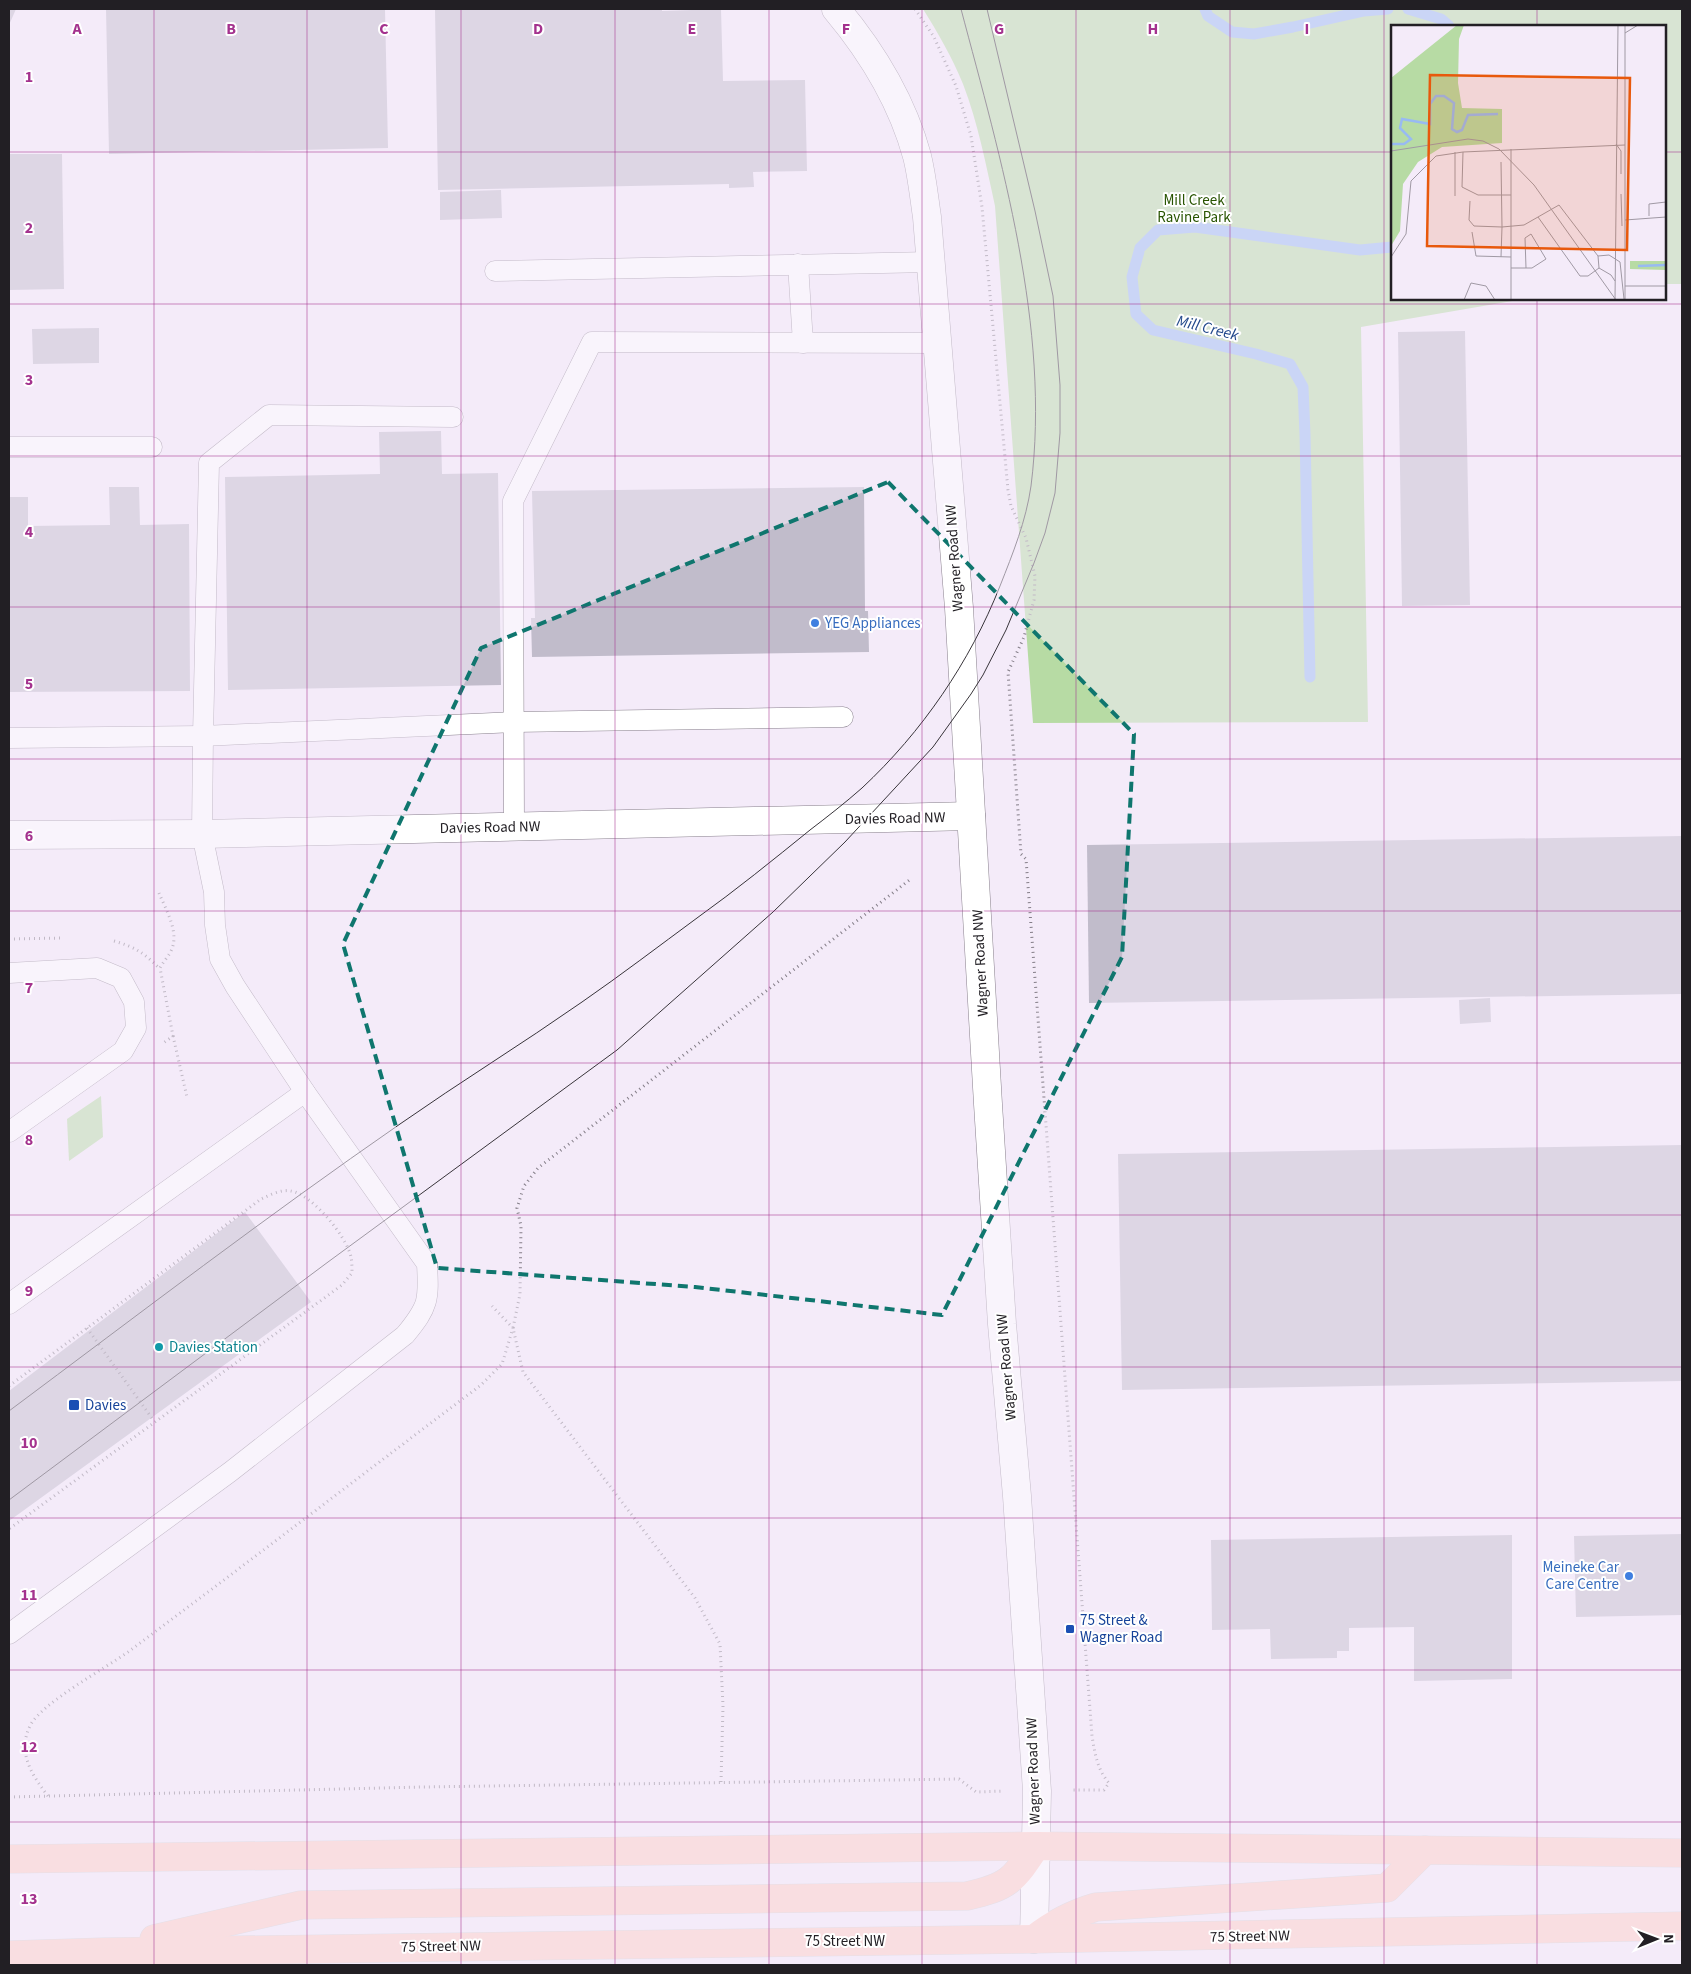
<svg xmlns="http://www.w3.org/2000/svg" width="1691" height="1974" font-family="'Source Sans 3',sans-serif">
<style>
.green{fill:#b7dba4}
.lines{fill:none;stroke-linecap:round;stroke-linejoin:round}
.stream{stroke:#98baf2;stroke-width:11}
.building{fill:#c1bccb}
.lane-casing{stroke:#89808d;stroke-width:21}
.secondary-casing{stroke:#89808d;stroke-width:29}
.primary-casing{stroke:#d3d2d3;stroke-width:29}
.path{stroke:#847e88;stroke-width:3;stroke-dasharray:1 4;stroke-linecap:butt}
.lane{stroke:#fff;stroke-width:20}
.secondary{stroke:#fff;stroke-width:28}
.primary{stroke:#fecfc3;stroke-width:28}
.tram{stroke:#38343a;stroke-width:1}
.marked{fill:none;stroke:#0f766e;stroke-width:4;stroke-dasharray:10 6;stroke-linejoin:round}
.grid{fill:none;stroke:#a4328e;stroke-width:1;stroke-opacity:0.55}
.shop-dot{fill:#3f7fe0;stroke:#fff;stroke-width:2}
.culture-dot{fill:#0f9aa8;stroke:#fff;stroke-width:2}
.transit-dot{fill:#1a4fb4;stroke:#fff;stroke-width:2}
.labels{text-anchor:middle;stroke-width:4;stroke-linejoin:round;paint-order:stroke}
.park-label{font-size:15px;fill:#285400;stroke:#fff}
.street-label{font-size:15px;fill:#221f24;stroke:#fff}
.shop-label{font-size:15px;fill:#366cbe;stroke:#fff;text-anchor:start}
.culture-label{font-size:15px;fill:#0d838f;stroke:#fff;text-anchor:start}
.transit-label{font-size:15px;fill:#164399;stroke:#fff;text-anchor:start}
.water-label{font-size:16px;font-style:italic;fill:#244a8c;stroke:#fff}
.inset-river{fill:none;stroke:#98baf2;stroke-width:2.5}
.inset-road{fill:none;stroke:#a099a4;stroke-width:1}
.view{fill:#e8590c;fill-opacity:0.15;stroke:#e8590c;stroke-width:2.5}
.inset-edge{fill:none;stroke:#221f24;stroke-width:2.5}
.grid-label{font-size:16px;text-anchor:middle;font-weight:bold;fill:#a4328e;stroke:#fff;stroke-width:4;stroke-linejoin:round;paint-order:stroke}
</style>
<rect width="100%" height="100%" fill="#f4ebf9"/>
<g class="green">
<path d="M923 9H1682V284H1665V26H1392V299H1524L1361 327 1368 722 1033 723 995 206C986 165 978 123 963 84 952 57 938 33 923 9Z"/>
<polygon points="101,1096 103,1137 69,1161 67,1119"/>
</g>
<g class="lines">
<g class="stream">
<polyline points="1205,9 1208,16 1232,32 1254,34 1293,27 1364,11 1388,9"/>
<polyline points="1408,9 1441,19 1449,26"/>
<polyline points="1310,677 1305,434 1303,387 1290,364 1256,354 1153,330 1136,314 1132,277 1140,248 1158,230 1195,227 1360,250 1392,247"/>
</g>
</g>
<g class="building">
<polygon points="9,9 16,9 9,25"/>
<polygon points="106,9 385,9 388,148 109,154"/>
<polygon points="435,9 662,9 662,11 721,9 723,81 805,80 807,171 753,172 754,187 729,188 729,184 438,190"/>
<polygon points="9,154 62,154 64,289 9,290"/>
<polygon points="501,190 502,218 440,220 440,192"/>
<polygon points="99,328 99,363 33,364 32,329"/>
<polygon points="1465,331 1470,605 1402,606 1398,332"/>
<polygon points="441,431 442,474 498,473 501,685 228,690 225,477 380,474 379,432"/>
<polygon points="109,487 139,487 140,525 189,524 190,691 9,692 9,497 28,497 28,526 110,525"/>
<polygon points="864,487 865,611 868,611 869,652 532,657 531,618 535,618 532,491"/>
<polygon points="1682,836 1682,994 1089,1003 1087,845"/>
<polygon points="1490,998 1491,1022 1460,1024 1459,1000"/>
<polygon points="1682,1145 1682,1381 1122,1390 1118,1154"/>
<polygon points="245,1212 311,1302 9,1521 9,1391"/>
<polygon points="1682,1534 1682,1615 1576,1617 1574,1536"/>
<polygon points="1512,1535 1512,1679 1414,1681 1414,1627 1349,1628 1349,1651 1337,1651 1337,1658 1271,1659 1270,1629 1212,1630 1211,1540"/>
</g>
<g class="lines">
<g class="lane-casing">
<g id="lane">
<polyline points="798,264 803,343"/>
<polyline points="495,271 931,262"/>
<polyline points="453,417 269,415 209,463 203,736 514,722 843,717"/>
<polyline points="9,447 152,447"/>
<path d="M9 738 203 736 202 834 214 892 215 925 220 959 235 986 305 1092 427 1264C429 1300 429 1306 405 1335L230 1472 9 1634"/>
<polyline points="514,827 513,501 592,342 938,343"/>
<polyline points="9,973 97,968 121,978 134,1002 136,1028 123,1051 9,1132"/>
<polyline points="9,1304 305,1092"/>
</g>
</g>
<g class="secondary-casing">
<g id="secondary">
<path d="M836 9C872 52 902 101 917 156 922 176 924 197 927 217L959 608 988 1104 1002 1324 1017 1496 1037 1791 1034 1939"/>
<polyline points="9,835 202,834 971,816"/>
</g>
</g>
<g class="primary-casing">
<g id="primary">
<polyline points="9,1859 1036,1846 1682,1853"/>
<path d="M154 1939 301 1905 967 1896C1008 1887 1014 1880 1036 1846"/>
<path d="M1034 1939C1053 1924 1072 1914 1096 1907L1387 1888 1425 1850"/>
<polyline points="9,1955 102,1952 1034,1939 1682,1926"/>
</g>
</g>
<g class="path">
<path d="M915 9 934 37 956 86 971 136 982 207 1008 490 1011 506 1026 538 1035 576 1034 600 1024 637 1008 672 1021 854 1026 859 1092 1736C1095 1754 1097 1769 1109 1783L1104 1790H1070"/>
<path d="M159 893C166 910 180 933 171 951 168 957 163 962 160 968L173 1036 162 1044"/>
<polyline points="9,939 63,938"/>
<path d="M114 941C135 947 144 953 159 968"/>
<polyline points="173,1036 187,1097"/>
<polyline points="87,1328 154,1421"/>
<path d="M9 1386 261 1199C270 1195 281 1189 291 1191 312 1194 347 1237 351 1257 352 1262 352 1268 352 1273L342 1285 9 1529"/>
<polyline points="721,1782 723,1706 720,1644 695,1598 523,1372 513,1328 520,1294 521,1226 517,1208 524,1186 538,1168 912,878"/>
<path d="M48 1796C32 1775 16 1752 31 1724 44 1702 104 1669 128 1652 246 1564 363 1474 481 1385L502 1364 513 1328 492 1306"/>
<polyline points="9,1797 423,1787 959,1779 976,1792 1004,1791"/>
</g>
<use href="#lane" class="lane"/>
<use href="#secondary" class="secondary"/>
<use href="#primary" class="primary"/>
<g class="tram">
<path d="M9 1411C139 1314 267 1216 400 1124 460 1082 522 1044 582 1002 621 975 659 946 697 918 736 890 773 860 810 830 827 817 845 803 862 788 922 732 970 662 1000 586 1013 553 1026 521 1031 486 1051 328 1001 160 961 9"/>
<polyline points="9,1500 328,1262 617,1050 773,912 845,842 933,747 971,694 983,675 1006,630 1034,563 1045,533 1055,493 1060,433 1060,385 1053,296 1035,211 987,9"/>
</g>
</g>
<path d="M0 0H1691V1974H0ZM888 482 1134 734 1122 957 942 1315 695 1287 437 1268 343 944 481 648Z" fill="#f4ebf9" fill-opacity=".55" fill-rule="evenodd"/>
<path class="marked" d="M888 482 1134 734 1122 957 942 1315 695 1287 437 1268 343 944 481 648Z"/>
<path class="grid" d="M154 9V1965M307 9V1965M461 9V1965M615 9V1965M769 9V1965M922 9V1965M1076 9V1965M1230 9V1965M1384 9V1965M1537 9V26M9 152H1392M1665 152H1682M1537 299V1965M9 304H1682M9 456H1682M9 607H1682M9 759H1682M9 911H1682M9 1063H1682M9 1215H1682M9 1367H1682M9 1518H1682M9 1670H1682M9 1822H1682"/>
<g class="shop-dot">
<circle cx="815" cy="623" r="5"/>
<circle cx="1629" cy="1576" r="5"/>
</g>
<circle class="culture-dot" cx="159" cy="1347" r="5"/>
<g class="transit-dot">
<rect x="68" y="1399" width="12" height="12" rx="2.5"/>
<rect x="1065" y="1624" width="10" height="10" rx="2.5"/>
</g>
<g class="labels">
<g class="park-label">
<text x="1194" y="205">Mill Creek<tspan x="1194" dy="17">Ravine Park</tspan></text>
</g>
<g class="street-label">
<text transform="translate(954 558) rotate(-94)" y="5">Wagner Road NW</text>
<text transform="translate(895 818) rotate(-1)" y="5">Davies Road NW</text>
<text transform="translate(490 827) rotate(-1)" y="5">Davies Road NW</text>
<text transform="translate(980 963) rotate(-93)" y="5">Wagner Road NW</text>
<text transform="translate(1006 1367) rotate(-95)" y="5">Wagner Road NW</text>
<text transform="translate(1033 1771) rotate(-92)" y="5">Wagner Road NW</text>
<text transform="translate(1250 1936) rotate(-1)" y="5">75 Street NW</text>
<text x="845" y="1946">75 Street NW</text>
<text transform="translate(441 1946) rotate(-1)" y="5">75 Street NW</text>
</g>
<g class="shop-label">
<text x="825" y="628">YEG Appliances</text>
<text x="1619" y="1572" text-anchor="end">Meineke Car<tspan x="1619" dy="17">Care Centre</tspan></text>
</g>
<g class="culture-label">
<text x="169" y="1352">Davies Station</text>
</g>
<g class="transit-label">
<text x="85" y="1410">Davies</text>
<text x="1080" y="1625">75 Street &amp;<tspan x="1080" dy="17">Wagner Road</tspan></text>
</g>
<g class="water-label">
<text transform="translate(1208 327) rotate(14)" y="6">Mill Creek</text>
</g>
</g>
<g transform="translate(1391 25)">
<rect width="275" height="275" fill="#f4ebf9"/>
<path d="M66 0H73L68 14 67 58 71 83 111 84V118L51 122 27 137 12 159 9 206 0 221V53ZM239 236H275V245L239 244Z" fill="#b7dba4"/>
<path class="inset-river" d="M0 119H13L20 114 9 103 11 94 39 99V79L45 71H53L63 78 61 104 66 107 71 105 77 90 107 89M247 241 275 240"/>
<path class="inset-road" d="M234 8 247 0M225 119 230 126V149M120 124V275M0 126 77 114 92 116 108 124 143 160 225 275M64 127V171M72 127 71 162 87 170H120M230 169 231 201M79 176 78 195 83 201 111 202 110 137M258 191V179L275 177M147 192 189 251H197L208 243M234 195 275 192M81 207 85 231 120 232M207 231 218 230 229 237 233 274M0 232 15 209 20 156 45 131 72 127 234 120M110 232 111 202 133 200 168 180 207 231 208 243M120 243H141L155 234 140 209 134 213 135 243M208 243 220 250 224 256M234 261H275M73 275 80 258 95 261 104 275M224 275 227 0M234 275V0"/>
<path class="view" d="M39 50 239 53 236 225 36 221Z"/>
<rect width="275" height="275" class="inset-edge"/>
</g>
<g class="grid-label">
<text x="77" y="34">A</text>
<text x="231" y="34">B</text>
<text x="384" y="34">C</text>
<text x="538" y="34">D</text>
<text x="692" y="34">E</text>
<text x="846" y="34">F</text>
<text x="999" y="34">G</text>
<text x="1153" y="34">H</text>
<text x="1307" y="34">I</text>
<text x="29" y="82">1</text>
<text x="29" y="233">2</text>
<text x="29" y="385">3</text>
<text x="29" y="537">4</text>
<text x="29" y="689">5</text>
<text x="29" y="841">6</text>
<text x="29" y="993">7</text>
<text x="29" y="1145">8</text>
<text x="29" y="1296">9</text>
<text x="29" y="1448">10</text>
<text x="29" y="1600">11</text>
<text x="29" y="1752">12</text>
<text x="29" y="1904">13</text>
</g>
<rect width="1691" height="1974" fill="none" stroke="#221f24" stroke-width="20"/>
<g transform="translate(1656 1939) rotate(89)" stroke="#ffffff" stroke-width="4" paint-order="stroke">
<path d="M0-4L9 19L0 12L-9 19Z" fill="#221f24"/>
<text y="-8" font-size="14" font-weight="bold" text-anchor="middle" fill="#221f24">N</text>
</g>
</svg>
